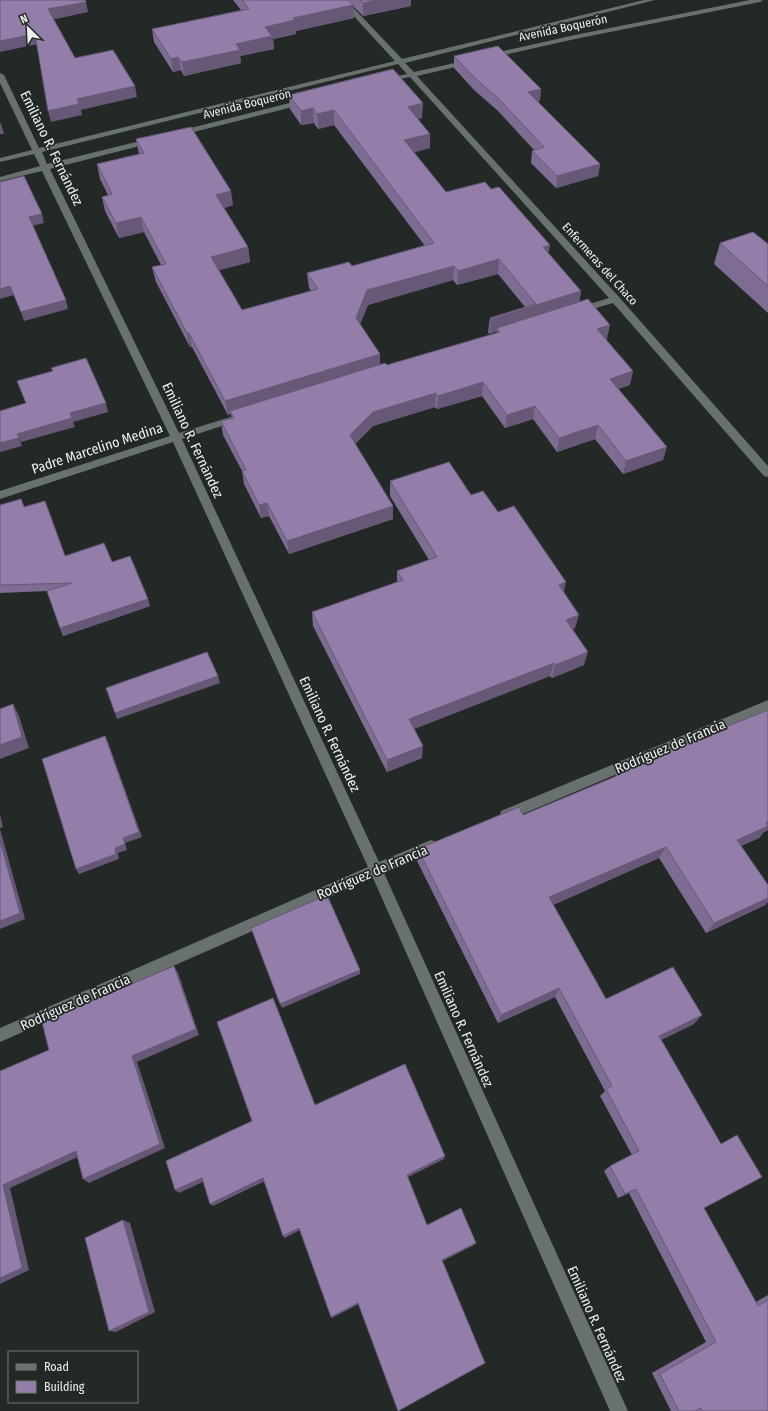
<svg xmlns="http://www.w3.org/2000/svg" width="768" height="1411" font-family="'Fira Sans Condensed',sans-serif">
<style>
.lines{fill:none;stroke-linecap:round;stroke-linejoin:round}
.minor{fill:#69716f;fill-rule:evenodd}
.wall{fill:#7e6c92;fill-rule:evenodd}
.shaded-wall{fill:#675877}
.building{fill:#937eaa;stroke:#675877}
.labels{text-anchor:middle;stroke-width:3.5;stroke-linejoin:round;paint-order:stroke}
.far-street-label{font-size:12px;fill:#ecf0ef;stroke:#232927}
.street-label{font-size:14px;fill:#ecf0ef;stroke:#232927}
</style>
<rect width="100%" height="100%" fill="#232927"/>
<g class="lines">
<g class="minor">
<polygon points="339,0 346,0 402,59 644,0 655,0 405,63 414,72 473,59 473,63 417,76 619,297 768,466 768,477 764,476 613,303 579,313 576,312 574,310 576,308 609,298 410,77 382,83 382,79 407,74 398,64 42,152 47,164 152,138 156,140 155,142 50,169 179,433 237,415 242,418 240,420 182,439 379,862 431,840 436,842 438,846 436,850 384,873 628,1411 610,1411 373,878 0,1042 0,1028 368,867 173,442 0,499 0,491 170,436 42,171 0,181 0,177 40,166 34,154 0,162 0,158 32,150 0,83 0,73 4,75 39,148 395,61"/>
<polygon points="750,0 763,0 760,2 575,39 490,58 486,56 490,54 575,35"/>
<polygon points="305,99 309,101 308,103 178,136 174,134 175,132"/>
<polygon points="768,700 768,710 511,819 506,821 501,819 500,815 501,811"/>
</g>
</g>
<g class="wall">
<polygon points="233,0 411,0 411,6 363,16 353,6 354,18 296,31 296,34 273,39 274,49 240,56 241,63 184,76 181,70 173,72 154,42 152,29 241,10"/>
<polygon points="454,56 540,101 537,102 600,164 598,176 556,188 531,163 532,151 534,150 498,111 474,90 454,68"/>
<path d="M289 95 422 118 418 119 430 134V148L414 152 446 192 491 189 550 245 548 253 581 291 579 302 607 339 606 340 630 385 618 389 663 460 623 474 595 439 557 452 533 419 505 428 482 396 437 409 435 407 373 426 355 444 393 506V519L289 554 269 516 261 518 244 484 242 471 223 435 221 421 232 418 231 414 228 415 192 347H190L156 282 152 267 161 265 144 232 119 238 105 211 102 197 108 195 100 179 97 164 139 154 136 139 233 205 224 208 248 247 250 262 219 270 242 310 311 291 309 288 307 273 352 266 425 246 334 125 318 129 314 123 301 125 290 109ZM498 274 525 307 490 318 488 332 489 334 497 331V333L387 365 380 364V354L360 324 368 305 453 280 457 285Z"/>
<polygon points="720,243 768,244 768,313 714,264"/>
<polygon points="390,481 471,495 498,512 564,592 575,628 573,629 584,665 552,678 550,676 414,729 422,758 387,772 313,626 312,612 397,582 397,571 429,560 390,496"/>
<polygon points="0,505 48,509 65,556 112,562 150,606 63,636 60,628 47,591 0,593"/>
<polygon points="617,771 763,833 759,838 741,846 768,885 768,902 765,905 706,933 659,858 553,905 606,999 694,1024 661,1040 704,1208 756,1302 768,1295 768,1411 671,1411 652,1373 706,1342 629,1193 618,1198 604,1171 610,1166 632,1155 600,1096 605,1091 555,997 498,1023 417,861 418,849 523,815 615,777"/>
</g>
<g class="shaded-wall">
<polygon points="377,0 411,0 411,6 363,16 363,3"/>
<polygon points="86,2 88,12 51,20 48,9"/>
<polygon points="353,5 354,18 296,31 296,34 273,39 274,49 240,56 241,63 184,76 182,62 236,44 265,27 293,18"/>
<polygon points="35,34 38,44 0,52 0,41"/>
<polygon points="178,57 181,70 173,72 171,59"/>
<polygon points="135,86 137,97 81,110 82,115 51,122 48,111 77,99"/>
<polygon points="541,89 540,101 526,104 528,92"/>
<polygon points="423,103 422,118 407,121 408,107"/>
<polygon points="313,108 314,123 301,125 301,111"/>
<polygon points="334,110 334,125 318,129 317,114"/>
<polygon points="0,123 1,123 4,134 0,134"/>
<polygon points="430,134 430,148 404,155 404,140"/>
<polygon points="600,164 598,176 556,188 557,176"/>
<polygon points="231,191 233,205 218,209 216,195"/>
<polygon points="42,214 44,223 32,226 29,217"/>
<polygon points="141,217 144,232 119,238 116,223"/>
<polygon points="550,245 547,259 543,247"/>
<polygon points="248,247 250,262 213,272 211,257"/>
<polygon points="499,259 498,274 457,285 458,271"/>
<polygon points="454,266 453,280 368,305 356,332 356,318 367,290"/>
<polygon points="10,286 14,295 0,299 0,289"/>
<polygon points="581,291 579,306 497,328 497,331 489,334 491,319"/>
<polygon points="66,300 68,309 24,321 21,312"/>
<polygon points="610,325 607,339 594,343 597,329"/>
<polygon points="187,333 189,333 192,347 190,347"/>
<polygon points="380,354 380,368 230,411 231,414 228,415 225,401"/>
<polygon points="633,371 630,385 607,392 610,379"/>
<polygon points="483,382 482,396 437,409 438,396"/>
<polygon points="436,393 435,407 373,426 350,448 350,435 373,412"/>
<polygon points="106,403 108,412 73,422 75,427 21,442 17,434 70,413"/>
<polygon points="535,406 533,419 505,428 507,415"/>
<polygon points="598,425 595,439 557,452 559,438"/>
<polygon points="19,438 22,446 0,452 0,443"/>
<polygon points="667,447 663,460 623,474 626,461"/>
<polygon points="267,503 269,516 261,518 259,505"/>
<polygon points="393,506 393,519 289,554 287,541"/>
<polygon points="566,582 563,596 559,585"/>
<polygon points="148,599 150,606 63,636 60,628"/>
<polygon points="579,615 575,628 563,633 566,620"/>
<polygon points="588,652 584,665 552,678 555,665"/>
<polygon points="554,663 550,676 408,731 409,719"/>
<polygon points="218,676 220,683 117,719 115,713"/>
<polygon points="13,704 19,716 29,748 0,759 0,745"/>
<polygon points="105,736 108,742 142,837 125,843 127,850 118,853 119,859 79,874 76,869 115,848"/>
<polygon points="423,746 422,758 387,772 387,760"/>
<polygon points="0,814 3,827 0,828"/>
<polygon points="768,822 768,830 763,833 759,838 729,851 737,840"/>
<polygon points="0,829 25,919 0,929"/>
<polygon points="666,847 659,858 545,908 549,897"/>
<polygon points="768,898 768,902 765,905 706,933 714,923"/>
<polygon points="174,966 178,973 199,1035 137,1062 165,1148 89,1183 83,1179 132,1056"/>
<polygon points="360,970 360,974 282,1008 280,1004"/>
<polygon points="559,988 555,997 498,1023 501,1015"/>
<polygon points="702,1015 694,1024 652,1044 659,1036"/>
<polygon points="76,1151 82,1155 10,1188 29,1270 0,1284 3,1185"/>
<polygon points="445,1156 444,1159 406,1178 407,1175"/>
<polygon points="202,1178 205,1181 179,1193 175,1190"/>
<polygon points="263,1178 265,1181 213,1206 210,1204"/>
<polygon points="636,1189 629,1193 618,1198 625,1194"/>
<polygon points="123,1220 130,1223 155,1312 116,1332 109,1331"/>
<polygon points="299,1228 300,1230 285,1238 283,1236"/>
<polygon points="476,1243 474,1245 441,1262 442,1260"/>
<polygon points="358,1303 359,1304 332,1318 331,1317"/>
</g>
<g class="building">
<polygon points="0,0 85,0 86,2 48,9 75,58 113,50 135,86 77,99 79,104 48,111 35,34 0,41"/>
<polygon points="242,0 349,0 353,5 293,18 295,20 265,27 272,36 236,44 240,50 182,62 178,57 171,59 152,29 249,9"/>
<polygon points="360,0 377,0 363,3"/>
<polygon points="498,46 541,89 528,92 600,164 557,176 532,151 544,147 499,99 475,78 454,56"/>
<polygon points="393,69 423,103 408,107 430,134 404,140 446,192 485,182 491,189 499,187 550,245 543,247 581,291 491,319 490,318 536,304 499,259 458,271 454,266 367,290 356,318 380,354 225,401 189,333 187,333 152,267 166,264 141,217 116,223 102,197 112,194 97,164 144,153 136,139 191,127 231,191 216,195 248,247 211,257 242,310 318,289 307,273 349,262 352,266 434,243 334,110 317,114 313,108 301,111 289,95"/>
<polygon points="24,176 42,214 29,217 66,300 21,312 10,286 0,289 0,182"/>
<polygon points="753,232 768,244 768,286 720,243"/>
<polygon points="588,299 610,325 597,329 633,371 610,379 667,447 626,461 598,425 559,438 535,406 507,415 483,382 438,396 436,393 373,412 350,435 393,506 287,541 267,503 259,505 242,471 246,470 221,421 234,418 230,411 385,363 387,365 500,332 497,328"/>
<polygon points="86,358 106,403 70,413 72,418 17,434 19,438 0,443 0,411 26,403 17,381 53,371 51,368"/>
<polygon points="449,462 471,495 483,491 498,512 514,506 566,582 559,585 579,615 566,620 588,652 555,665 554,663 409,719 423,746 387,760 312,612 403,580 397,571 437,557 390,481"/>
<polygon points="21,499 24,507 45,501 65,556 104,543 112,562 130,556 148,599 60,628 47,591 72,583 0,585 0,505"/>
<polygon points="207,652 218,676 115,713 106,688"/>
<polygon points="13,704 22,737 0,745 0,709"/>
<polygon points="768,710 768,822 766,823 768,826 737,840 768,885 768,898 714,923 666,847 549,897 606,999 673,967 702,1015 659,1036 721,1144 737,1135 762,1177 704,1208 758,1306 768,1300 768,1411 702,1411 701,1408 695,1411 679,1411 660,1374 716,1342 636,1189 625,1194 610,1166 639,1151 606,1089 612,1086 559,988 501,1015 418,849 519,807 523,815 619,775 617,771"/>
<polygon points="105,736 139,832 123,838 125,844 115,848 116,854 76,869 42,759"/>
<polygon points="0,841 20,913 0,921"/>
<polygon points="327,895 360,970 280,1004 251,928"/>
<polygon points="174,966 196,1029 132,1056 160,1144 83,1179 76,1151 3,1185 22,1268 0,1278 0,1071 49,1050 42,1022"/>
<polygon points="273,998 315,1105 405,1064 445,1156 407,1175 427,1225 461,1208 476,1243 442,1260 485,1363 398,1411 358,1303 331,1317 299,1228 283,1236 263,1178 210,1204 202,1178 175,1190 166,1161 252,1121 217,1022"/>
<polygon points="123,1220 149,1312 109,1331 85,1238"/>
</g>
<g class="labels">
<g class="far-street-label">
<text transform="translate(563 28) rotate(-12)" y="4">Avenida Boquerón</text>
<text transform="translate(247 104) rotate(-14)" y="4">Avenida Boquerón</text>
<text transform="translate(600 264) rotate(48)" y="4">Enfermeras del Chaco</text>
</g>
<g class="street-label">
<text transform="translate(52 148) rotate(64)" y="5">Emiliano R. Fernández</text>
<text transform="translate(193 440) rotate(65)" y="5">Emiliano R. Fernández</text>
<text transform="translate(97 448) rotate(-18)" y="5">Padre Marcelino Medina</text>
<text transform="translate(330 734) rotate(65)" y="5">Emiliano R. Fernández</text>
<text transform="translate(670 746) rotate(-23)" y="5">Rodríguez de Francia</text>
<text transform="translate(372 872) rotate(-23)" y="5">Rodríguez de Francia</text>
<text transform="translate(75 1002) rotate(-24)" y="5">Rodríguez de Francia</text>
<text transform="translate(464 1029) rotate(66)" y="5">Emiliano R. Fernández</text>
<text transform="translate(597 1324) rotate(66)" y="5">Emiliano R. Fernández</text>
</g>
</g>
<rect x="8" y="1351" width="130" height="52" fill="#232927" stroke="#737977"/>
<rect x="16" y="1364" width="20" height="6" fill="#69716f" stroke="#737977"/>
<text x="44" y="1371" font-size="12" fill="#ecf0ef">Road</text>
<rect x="16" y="1381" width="20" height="12" fill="#937eaa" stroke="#737977"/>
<text x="44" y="1391" font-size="12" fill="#ecf0ef">Building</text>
<g transform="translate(28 28) rotate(336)" stroke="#232927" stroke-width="3" paint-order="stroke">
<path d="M0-3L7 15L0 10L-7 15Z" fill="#ecf0ef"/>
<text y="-6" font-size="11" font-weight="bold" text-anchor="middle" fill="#ecf0ef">N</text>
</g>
</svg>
